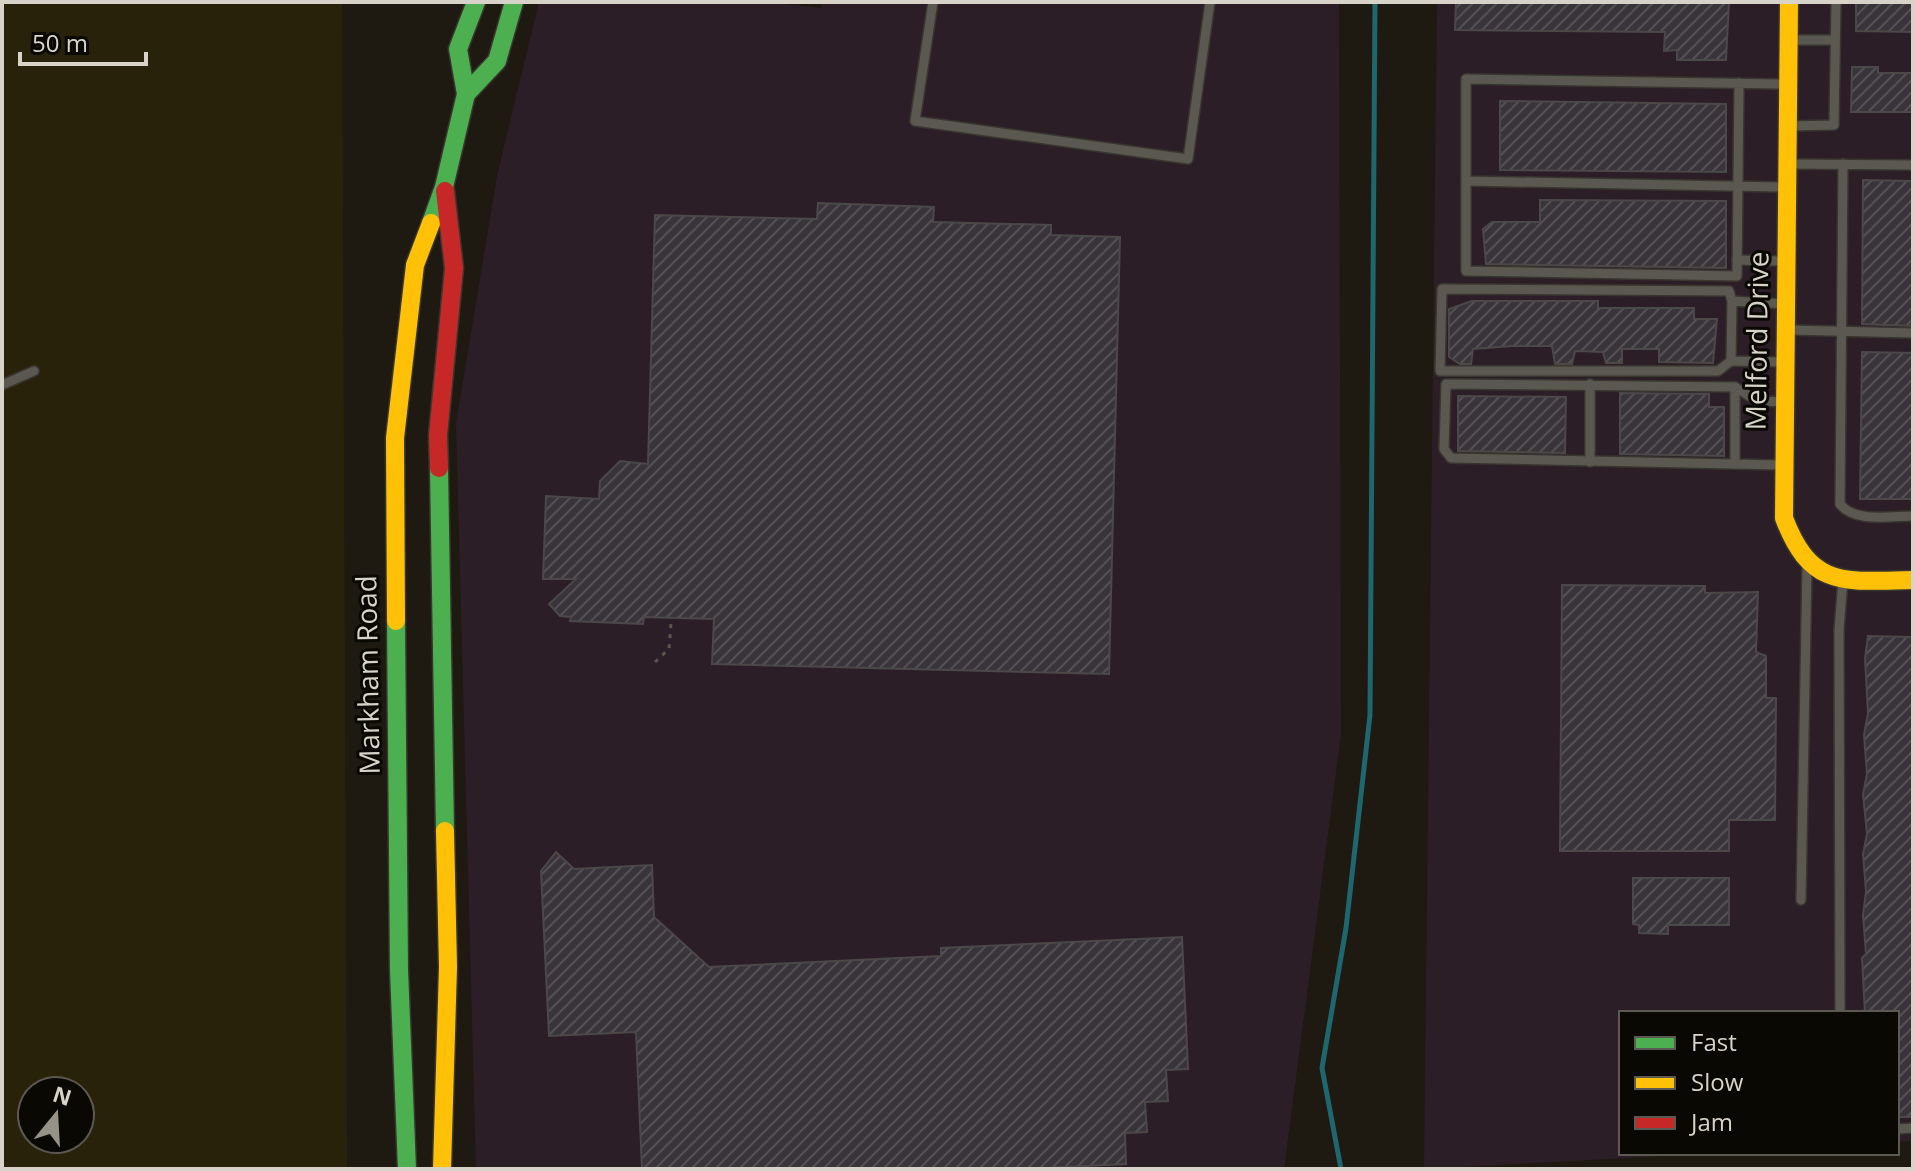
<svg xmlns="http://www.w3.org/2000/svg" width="1915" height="1171" font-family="'Open Sans',sans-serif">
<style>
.built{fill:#29220b;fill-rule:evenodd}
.industrial{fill:#2c1e27}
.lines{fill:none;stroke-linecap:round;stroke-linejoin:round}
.stream{stroke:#1e676e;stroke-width:5}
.building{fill:url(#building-hatch);stroke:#4b4847;stroke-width:2}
.lane-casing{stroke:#393630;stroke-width:12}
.fast-casing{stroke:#393630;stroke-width:21}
.slow-casing{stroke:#393630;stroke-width:21}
.jam-casing{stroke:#393630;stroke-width:21}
.path{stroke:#59564e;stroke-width:3;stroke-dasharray:4 6;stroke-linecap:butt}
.lane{stroke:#5b5851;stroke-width:9}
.fast{stroke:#4caf50;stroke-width:18}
.slow{stroke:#ffc107;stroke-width:18}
.jam{stroke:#c62828;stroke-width:18}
.labels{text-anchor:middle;stroke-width:6;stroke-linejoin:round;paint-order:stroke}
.street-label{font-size:28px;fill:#d7d3c8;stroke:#0a0803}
</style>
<defs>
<pattern id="building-hatch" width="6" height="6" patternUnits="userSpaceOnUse" patternTransform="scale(2)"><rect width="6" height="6" fill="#393439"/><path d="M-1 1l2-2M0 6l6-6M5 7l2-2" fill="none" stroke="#555054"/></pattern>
</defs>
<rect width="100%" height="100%" fill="#1e1a11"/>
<path class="built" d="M2 2H342L347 1169H2ZM32 1091H80V1139H32Z"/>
<g class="industrial">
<polygon points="539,2 766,2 821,8 822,2 1339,2 1341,734 1284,1169 476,1169 456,423 497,176"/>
<polygon points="1437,2 1913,2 1913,1141 1897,1142 1897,1013 1621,1013 1621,1153 1718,1153 1424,1169"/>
</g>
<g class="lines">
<polyline class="stream" points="1341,1169 1322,1068 1346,928 1370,715 1375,2"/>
</g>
<g class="building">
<polygon points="1456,2 1729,2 1726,60 1677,60 1677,50 1664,51 1665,32 1455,30"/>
<polygon points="1856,2 1913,2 1913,32 1856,31"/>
<polygon points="1852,67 1878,67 1878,73 1913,73 1913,112 1851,112"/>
<polygon points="1500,101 1726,104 1726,172 1500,170"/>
<polygon points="1863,180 1913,181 1913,326 1862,324"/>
<polygon points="1540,200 1726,201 1726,268 1486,264 1483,229 1492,222 1540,222"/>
<polygon points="818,203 934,207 933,222 1051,225 1051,235 1120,237 1109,674 712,664 714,619 644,617 643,624 570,621 571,617 560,616 549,604 576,579 543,579 546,496 599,499 600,481 620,461 648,464 655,215 817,219"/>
<polygon points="1472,301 1598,301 1598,308 1694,308 1694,319 1717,319 1713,363 1659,362 1659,349 1622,349 1622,363 1606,363 1603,352 1575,351 1572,364 1555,364 1552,346 1512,346 1473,349 1471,364 1460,364 1449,357 1449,309"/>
<polygon points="1862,352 1913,353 1913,499 1860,499"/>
<polygon points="1620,393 1709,394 1709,407 1724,407 1724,456 1620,454"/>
<polygon points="1458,396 1566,397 1565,453 1458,451"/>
<polygon points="1562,585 1705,586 1705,593 1758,592 1756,652 1766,656 1766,698 1776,698 1775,820 1729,820 1729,851 1560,851"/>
<polygon points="1868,636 1913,637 1913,1117 1897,1117 1897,1013 1865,1013 1862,958 1866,954 1863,915 1866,891 1863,854 1867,834 1863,794 1867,774 1864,735 1868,713 1865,658"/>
<polygon points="556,852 574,869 652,865 654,917 709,967 941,956 941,948 1182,937 1188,1069 1166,1070 1168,1101 1145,1102 1147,1132 1125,1133 1126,1164 1024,1169 642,1169 636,1032 549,1036 541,871"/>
<polygon points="1633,878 1729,878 1729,925 1668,925 1668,934 1639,933 1639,925 1633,924"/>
</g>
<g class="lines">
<g class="lane-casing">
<g id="lane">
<polyline points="933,2 915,121 1188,159 1210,2"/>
<polyline points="1792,40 1835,40"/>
<polyline points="1739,83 1737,276 1466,271 1466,79 1784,84"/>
<polyline points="1789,126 1834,125 1836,2"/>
<polyline points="1790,164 1913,165"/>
<path d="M1843 164 1840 504C1854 523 1891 516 1913 516"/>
<polyline points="1466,181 1783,187"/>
<polyline points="1737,260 1786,261"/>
<polyline points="1789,330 1913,333"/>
<polyline points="1731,361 1718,371 1440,371 1442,289 1729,291 1732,301"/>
<polyline points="1782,362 1731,361 1732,301 1783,304"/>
<polyline points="1590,384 1590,462"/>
<polyline points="2,385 34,371"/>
<polyline points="1735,464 1735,387"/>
<polyline points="1781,465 1451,458 1444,449 1446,384 1735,387 1757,401 1784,402"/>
<polyline points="1801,900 1807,567"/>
<polyline points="1840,1013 1839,630 1843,580"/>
<polyline points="1897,1129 1913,1128"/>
</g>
</g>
<g class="fast-casing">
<g id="fast">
<polyline points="466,94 497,61 514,2"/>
<polyline points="431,223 444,187 466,94 458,49 476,2"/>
<polyline points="439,468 445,831"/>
<polyline points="396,621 399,970 407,1169"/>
</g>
</g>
<g class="slow-casing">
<g id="slow">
<path d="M1789 2 1784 518C1811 590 1846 581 1913 580"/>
<polyline points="396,621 395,438 415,265 431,223"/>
<polyline points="442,1169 448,967 445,831"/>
</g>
</g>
<g class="jam-casing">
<polyline id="jam" points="439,468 438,435 454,268 445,191"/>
</g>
<polyline class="path" points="655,662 669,649 671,623"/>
<use href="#lane" class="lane"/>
<use href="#fast" class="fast"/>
<use href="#slow" class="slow"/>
<use href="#jam" class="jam"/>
</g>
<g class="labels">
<g class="street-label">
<text transform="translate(1757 341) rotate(-89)" y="10">Melford Drive</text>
<text transform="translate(368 675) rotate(-91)" y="10">Markham Road</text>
</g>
</g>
<rect width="1915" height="1171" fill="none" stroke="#d7d3c8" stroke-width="8"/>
<rect x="1619" y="1011" width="280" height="144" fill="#0a0803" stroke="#5c5952" stroke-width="2"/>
<rect x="1635" y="1037" width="40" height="12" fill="#4caf50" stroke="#5c5952" stroke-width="2"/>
<text x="1691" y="1051" font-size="24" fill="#d7d3c8">Fast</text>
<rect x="1635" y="1077" width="40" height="12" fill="#ffc107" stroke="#5c5952" stroke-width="2"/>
<text x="1691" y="1091" font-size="24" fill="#d7d3c8">Slow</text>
<rect x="1635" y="1117" width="40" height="12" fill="#c62828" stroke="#5c5952" stroke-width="2"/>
<text x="1691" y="1131" font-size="24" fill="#d7d3c8">Jam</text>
<g transform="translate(56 1115) rotate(18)"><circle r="38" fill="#0a0803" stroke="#5c5952" stroke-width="2"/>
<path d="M0-6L14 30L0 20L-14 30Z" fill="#969288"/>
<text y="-12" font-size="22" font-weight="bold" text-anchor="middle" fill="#d7d3c8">N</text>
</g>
<path d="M20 52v12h126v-12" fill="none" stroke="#d7d3c8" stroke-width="4"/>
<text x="32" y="52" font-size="24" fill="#d7d3c8" stroke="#0a0803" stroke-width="6" paint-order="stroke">50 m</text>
</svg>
